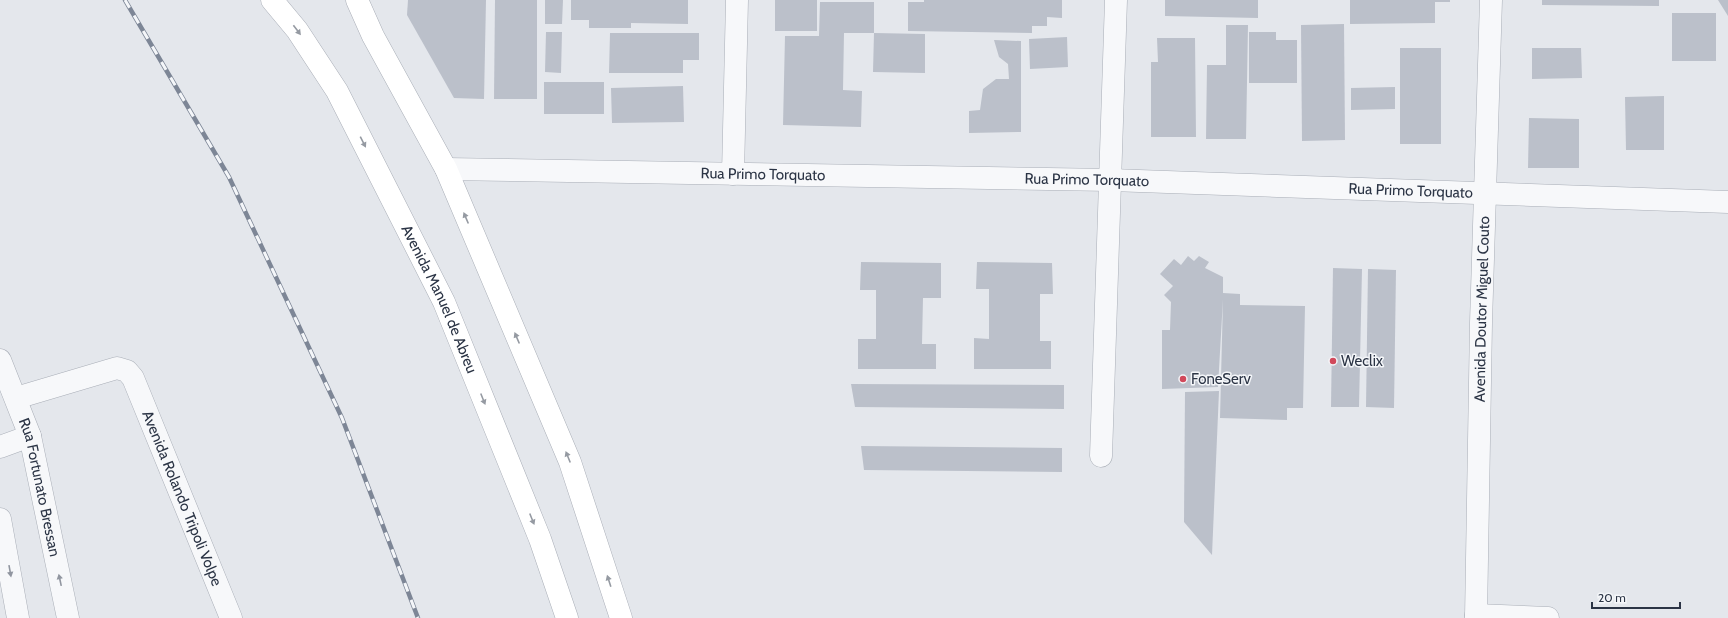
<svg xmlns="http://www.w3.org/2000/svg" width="1728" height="618" font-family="Cabin,sans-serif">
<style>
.building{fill:#bbc0ca}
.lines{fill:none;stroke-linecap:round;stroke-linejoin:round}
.street-casing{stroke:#a9aeb7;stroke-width:23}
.secondary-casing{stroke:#a9aeb7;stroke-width:23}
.street{stroke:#f7f8fa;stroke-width:22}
.secondary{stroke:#fff;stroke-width:22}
.rail-casing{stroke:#7d8696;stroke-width:4.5}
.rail{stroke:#f4f6f9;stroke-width:3;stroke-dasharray:9;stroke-linecap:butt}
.oneway{fill:#959aa2}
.oneway2{fill:#9196a0}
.poi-dot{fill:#d1495b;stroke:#f4f6f9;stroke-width:1.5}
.labels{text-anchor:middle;stroke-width:3;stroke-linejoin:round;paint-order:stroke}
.street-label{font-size:15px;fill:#2b3445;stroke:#f4f6f9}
.poi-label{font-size:15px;fill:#2b3445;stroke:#f4f6f9;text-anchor:start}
</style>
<rect width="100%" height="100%" fill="#e4e7ec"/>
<g class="building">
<polygon points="408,0 486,0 484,99 454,98 407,15"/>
<polygon points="495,0 537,0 537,99 494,99"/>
<polygon points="545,0 563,0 562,24 545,24"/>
<polygon points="571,0 688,0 688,24 631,23 631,28 589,28 589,20 571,20"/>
<rect x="775" y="0" width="42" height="31"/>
<polygon points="924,0 1062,0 1062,18 1047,17 1047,26 1032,26 1032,33 908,31 908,2 924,2"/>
<polygon points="1165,0 1258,0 1258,18 1165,16"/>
<polygon points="1350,0 1450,0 1450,2 1435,2 1435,23 1350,24"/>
<polygon points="1542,0 1659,0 1659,6 1542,5"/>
<polygon points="1718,0 1728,0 1728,16"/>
<polygon points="820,2 874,2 874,33 844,33 843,90 862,91 861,127 783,125 785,36 819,36"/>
<rect x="1672" y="13" width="44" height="48"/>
<polygon points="1344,24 1345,140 1302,141 1301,25"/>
<polygon points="1226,25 1248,25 1246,139 1206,139 1207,65 1226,65"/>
<polygon points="546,32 562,32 561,73 545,72"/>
<polygon points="1249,32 1276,32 1276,40 1297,40 1297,83 1249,83"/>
<polygon points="610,33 699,33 699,60 683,60 683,73 609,73"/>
<polygon points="874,33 925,34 925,73 873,72"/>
<polygon points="1067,37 1068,67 1030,69 1029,39"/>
<polygon points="1157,38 1195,38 1196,137 1151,137 1151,62 1158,62"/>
<polygon points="994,40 1021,41 1021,132 969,133 969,111 980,110 983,89 996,79 1009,79 1008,64 999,57"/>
<rect x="1400" y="48" width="41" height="96"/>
<polygon points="1532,48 1581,48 1582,78 1532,79"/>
<rect x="544" y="82" width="60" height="32"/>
<polygon points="683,86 684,122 612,123 611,88"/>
<polygon points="1395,87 1395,109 1351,110 1351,88"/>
<polygon points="1664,96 1664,150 1626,150 1625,97"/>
<polygon points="1529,118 1579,119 1579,168 1528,168"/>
<polygon points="1188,256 1194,261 1199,256 1209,262 1205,268 1223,277 1223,293 1240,294 1240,305 1305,306 1303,408 1287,408 1287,420 1220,418 1223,299 1218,387 1162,389 1162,330 1170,330 1171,302 1164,295 1173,286 1160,274 1174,259 1181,265"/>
<polygon points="861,262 941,263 941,298 923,298 922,344 936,344 936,369 858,369 858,339 876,339 876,290 860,290"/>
<polygon points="977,262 1052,263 1053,294 1040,294 1040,341 1051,341 1051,369 974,369 974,338 989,339 989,289 976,289"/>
<polygon points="1333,268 1362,269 1359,407 1331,407"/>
<polygon points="1368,269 1396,270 1394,408 1366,407"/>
<polygon points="851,384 1064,385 1064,409 855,407"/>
<polygon points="1219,391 1212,555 1184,522 1185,392"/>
<polygon points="861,446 1062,448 1062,472 864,470"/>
</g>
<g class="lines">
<g class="street-casing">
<g id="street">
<path id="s1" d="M446 169 1111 180 1728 202"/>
<polyline points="733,174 737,0"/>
<path id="s2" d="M0 360 30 436 68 618"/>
<path id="s3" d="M16 398 117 368 127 371 133 378 231 618"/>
<polyline points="0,447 30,436"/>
<polyline points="1101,456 1116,0"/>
<polyline points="0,519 18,618"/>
<polyline points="1476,615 1548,618"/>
<path id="s4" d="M1476 618 1481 323 1491 0"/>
</g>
</g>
<g class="secondary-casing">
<g id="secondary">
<path id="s5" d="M272 0 297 30 337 91 444 302 540 539 567 618"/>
<polyline points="357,0 373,36 446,169 570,462 621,618"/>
</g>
</g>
<use href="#street" class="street"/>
<use href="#secondary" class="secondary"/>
<g class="rail-casing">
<polyline id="rail" points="125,0 229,177 342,418 418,618"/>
</g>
<use href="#rail" class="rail"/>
</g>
<defs><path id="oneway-solid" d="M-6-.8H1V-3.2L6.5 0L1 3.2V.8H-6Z"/></defs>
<g class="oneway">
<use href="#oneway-solid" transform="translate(297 30) rotate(53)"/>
<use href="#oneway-solid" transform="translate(363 142) rotate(63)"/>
<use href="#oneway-solid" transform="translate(466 218) rotate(-113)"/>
<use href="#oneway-solid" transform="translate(517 338) rotate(-113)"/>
<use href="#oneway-solid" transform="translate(483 399) rotate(68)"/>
<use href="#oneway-solid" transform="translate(568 457) rotate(-112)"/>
<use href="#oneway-solid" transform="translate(532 519) rotate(68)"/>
<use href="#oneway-solid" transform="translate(609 581) rotate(-108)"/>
</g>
<g class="oneway2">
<use href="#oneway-solid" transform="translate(10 571) rotate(80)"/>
<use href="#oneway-solid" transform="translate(60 580) rotate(-102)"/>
</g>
<g class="poi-dot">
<circle cx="1333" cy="361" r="4"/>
<circle cx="1183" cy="379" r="4"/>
</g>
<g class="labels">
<g class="street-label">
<text dy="5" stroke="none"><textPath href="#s1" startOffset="317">Rua Primo Torquato</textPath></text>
<text dy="5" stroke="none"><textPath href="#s1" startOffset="641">Rua Primo Torquato</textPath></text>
<text dy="5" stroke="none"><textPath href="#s1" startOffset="965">Rua Primo Torquato</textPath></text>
<text dy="5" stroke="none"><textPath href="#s5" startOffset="344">Avenida Manuel de Abreu</textPath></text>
<text dy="5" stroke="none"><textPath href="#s4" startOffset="309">Avenida Doutor Miguel Couto</textPath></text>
<text dy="5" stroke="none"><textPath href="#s2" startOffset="134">Rua Fortunato Bressan</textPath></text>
<text dy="5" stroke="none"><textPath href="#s3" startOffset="255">Avenida Rolando Tripoli Volpe</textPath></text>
</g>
<g class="poi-label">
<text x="1341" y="366">Weclix</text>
<text x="1191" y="384">FoneServ</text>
</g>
</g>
<path d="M1592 602v6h88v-6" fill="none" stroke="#2b3445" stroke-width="2"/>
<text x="1598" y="602" font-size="12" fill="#2b3445" stroke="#f4f6f9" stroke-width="3" paint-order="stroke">20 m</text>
</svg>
